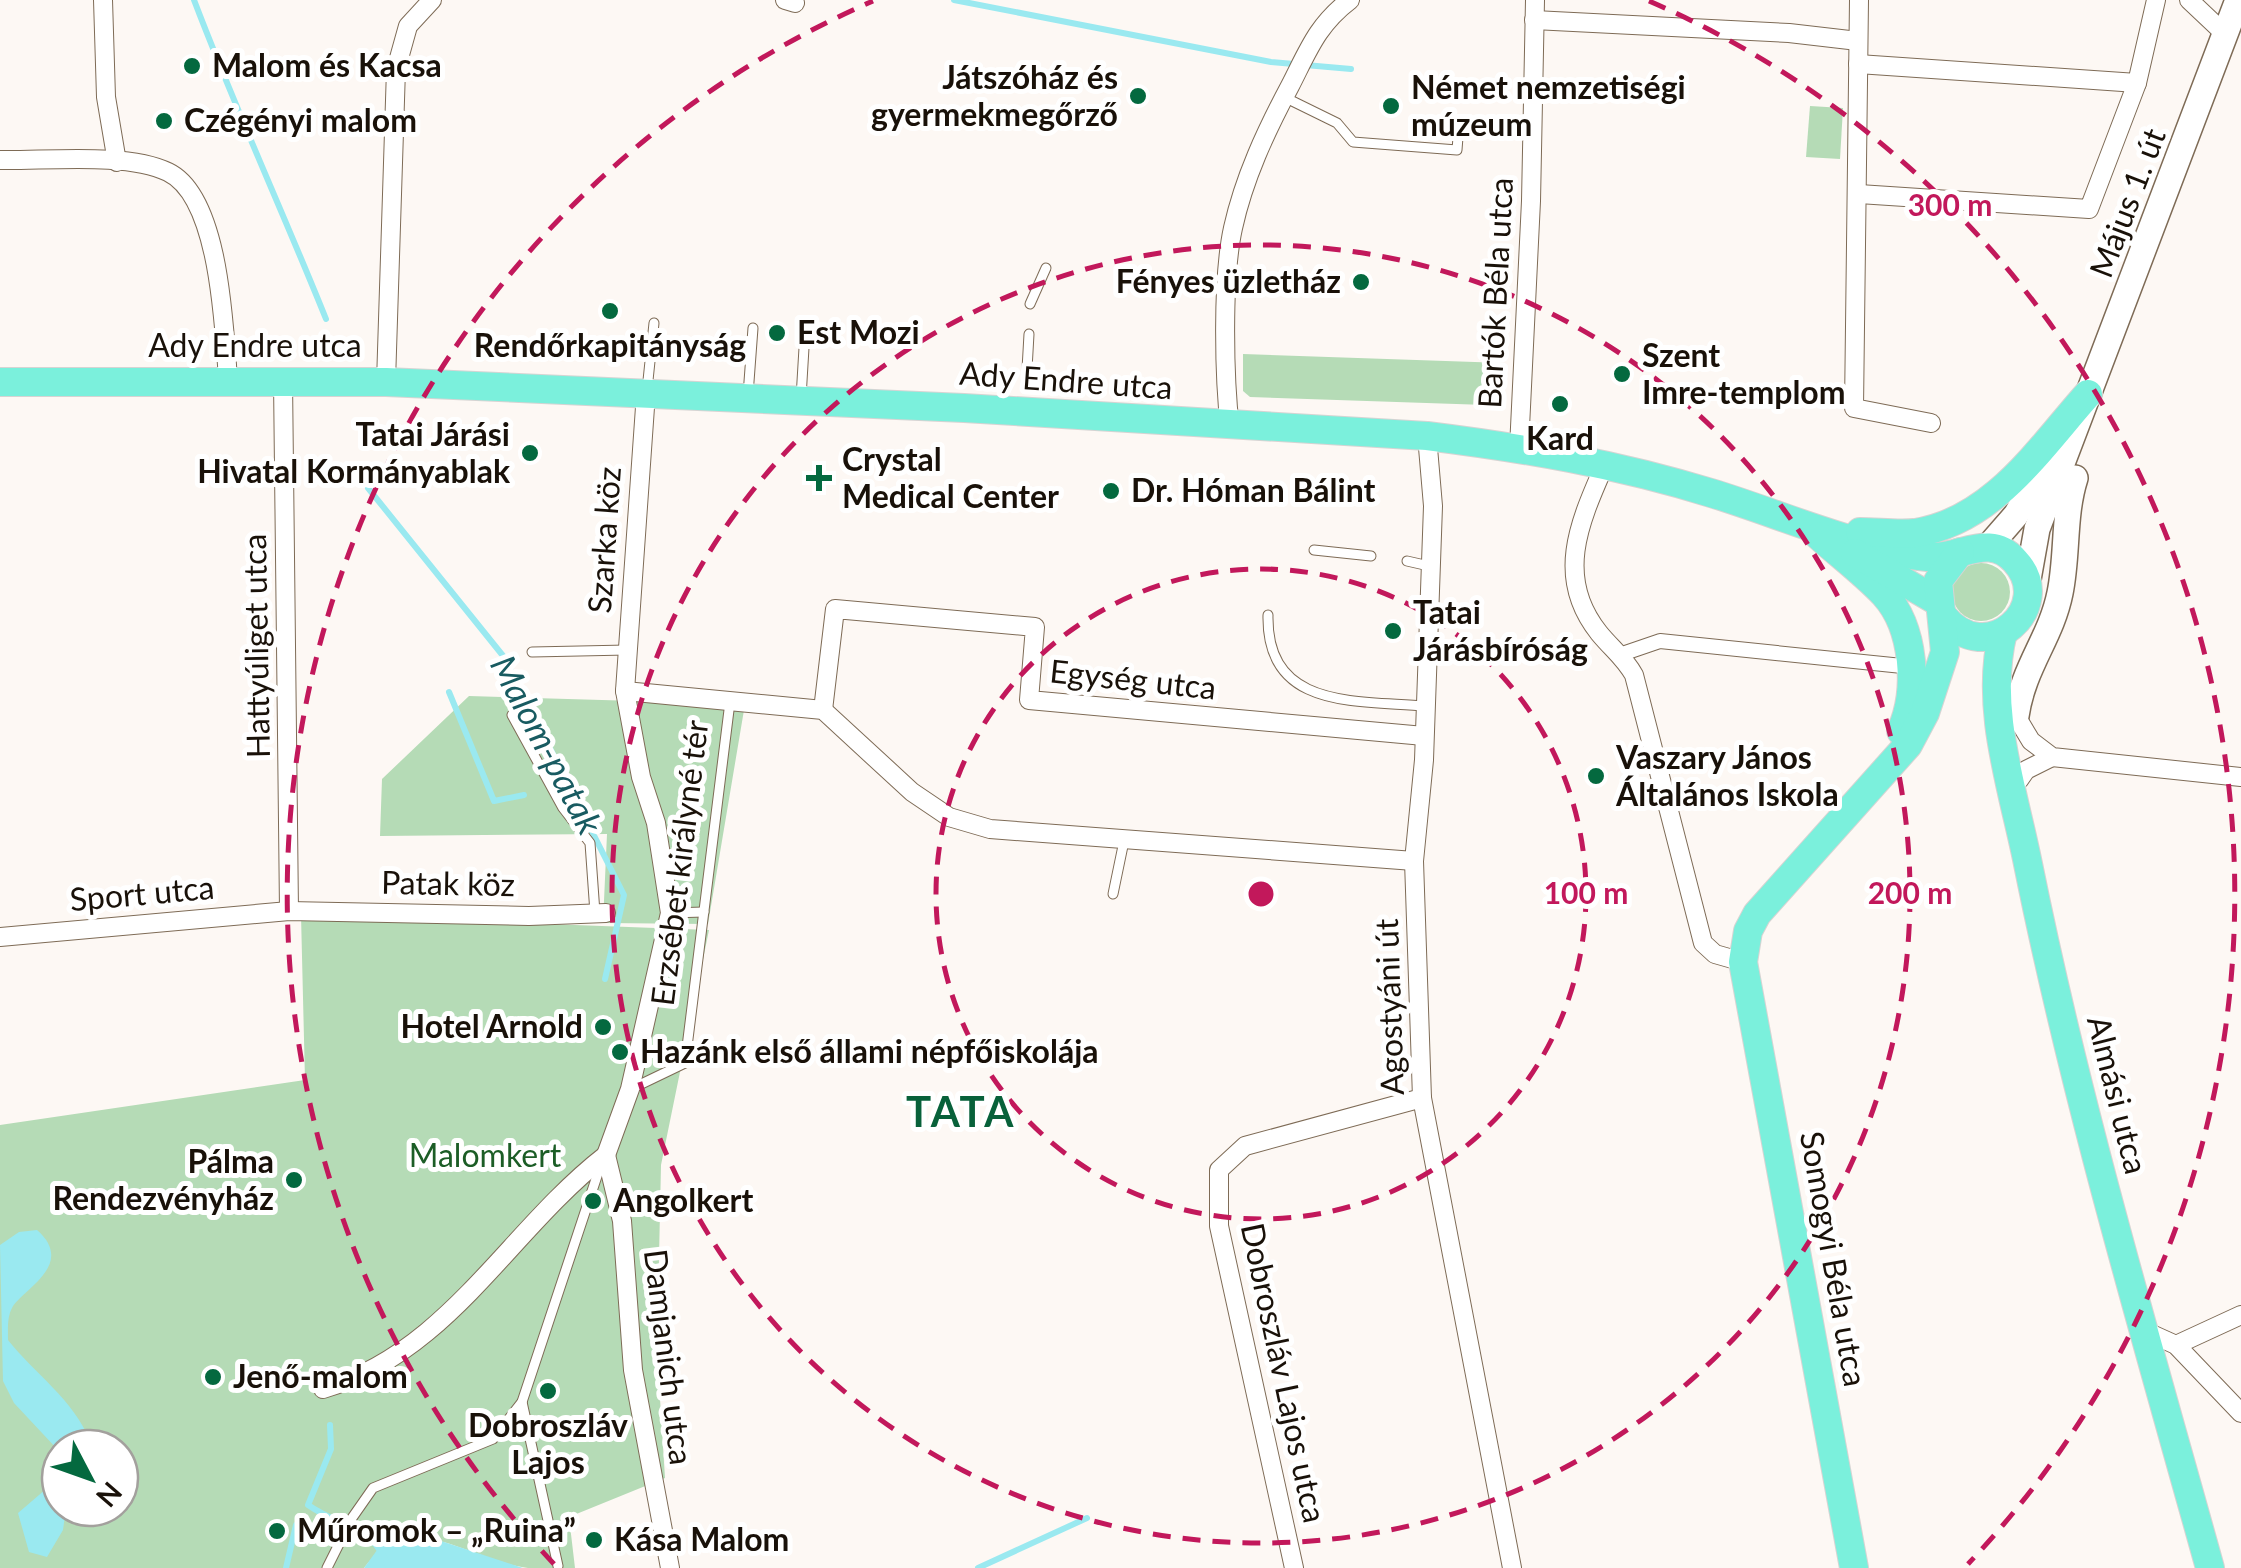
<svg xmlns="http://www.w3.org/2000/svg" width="2241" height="1568" font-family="Lato,sans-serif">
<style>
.green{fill:#b5dbb6;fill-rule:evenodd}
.water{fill:#9ae9f0}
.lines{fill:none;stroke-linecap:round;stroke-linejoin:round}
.stream{stroke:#9ae9f0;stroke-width:6}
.service-casing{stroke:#7e6b56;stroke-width:11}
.pedestrian-casing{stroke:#7e6b56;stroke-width:16}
.minor-casing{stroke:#7e6b56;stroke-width:20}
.secondary-casing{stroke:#7e6b56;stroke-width:28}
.primary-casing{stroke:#d6d4d3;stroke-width:30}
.service{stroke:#fff;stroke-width:9}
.pedestrian{stroke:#fff;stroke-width:14}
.minor{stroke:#fff;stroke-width:18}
.secondary{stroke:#fff;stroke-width:25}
.primary{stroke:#7bf0dc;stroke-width:28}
.ring{fill:none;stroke:#c2185b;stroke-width:5;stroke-dasharray:18 12}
.poi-dot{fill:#04693f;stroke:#fff;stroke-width:4}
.labels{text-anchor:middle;stroke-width:10;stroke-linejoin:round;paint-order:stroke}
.poi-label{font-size:32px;font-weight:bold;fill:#191109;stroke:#fff;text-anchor:start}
.street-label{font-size:32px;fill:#191109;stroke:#fff}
.park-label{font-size:32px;fill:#1c5d26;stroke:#fff}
.water-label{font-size:35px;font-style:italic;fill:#185b61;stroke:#fff}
.district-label{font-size:42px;font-weight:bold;letter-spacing:2.5px;fill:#08613a;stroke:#fff}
.centre{fill:#c2185b;stroke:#fff;stroke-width:5}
.ring-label{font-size:30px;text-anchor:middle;font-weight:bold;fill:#c2185b;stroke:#fff;stroke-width:10;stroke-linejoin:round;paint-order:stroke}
</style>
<rect width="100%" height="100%" fill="#fdf8f4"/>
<g class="green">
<polygon points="1810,106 1843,108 1840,159 1806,157"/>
<polygon points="1243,354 1504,363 1502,388 1486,405 1250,397 1243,391"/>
<circle cx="1981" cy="592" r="29"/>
<polygon points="469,696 636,701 744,710 708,924 603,923 607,834 380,836 382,779"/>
<path d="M301 915 709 930 661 1165 657 1351 665 1478 569 1517 575 1568C560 1568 543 1568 528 1568 467 1561 413 1504 364 1568H0V1125L305 1080ZM60 1448H120V1508H60Z"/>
</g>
<g class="water">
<path d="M37 1230C77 1265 21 1290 12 1308 7 1317 8 1330 8 1340 36 1375 73 1399 90 1441L89 1448H60V1508H66L63 1530 47 1557 29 1552 18 1513 53 1483 57 1449 14 1403 3 1381 0 1245 19 1232Z"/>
<polygon points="406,1536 441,1541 523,1568 364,1568 380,1546"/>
</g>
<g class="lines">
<g class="stream">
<path d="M194 0C235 108 283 212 326 319"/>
<polyline points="954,0 1271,62 1351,69"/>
<polyline points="368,488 504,657 624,895 605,979"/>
<polyline points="449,692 494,801 524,795"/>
<path d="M330 1425 331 1449 308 1505C343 1529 373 1525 389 1568"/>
<polyline points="286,1568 296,1525"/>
<polyline points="978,1568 1087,1518"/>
</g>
<g class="service-casing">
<g id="service">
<polyline points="1284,97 1337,123 1353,142 1457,150 1459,124"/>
<polyline points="1030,304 1046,268"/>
<polyline points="1026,387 1029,334"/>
<polyline points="647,390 654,323"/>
<polyline points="748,395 753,328"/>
<polyline points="801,398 805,331"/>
<polyline points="1314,550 1371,556"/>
<polyline points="1407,561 1429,566"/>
<path d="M1268 615C1266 710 1356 700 1425 706"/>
<polyline points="532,652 627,650"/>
<polyline points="512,715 563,808 590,843 595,913"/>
<polyline points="1113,894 1124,841"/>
<polyline points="670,913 704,912"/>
<polyline points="633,1088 685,1063 730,702"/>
<polyline points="522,1402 558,1566"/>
<polyline points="327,1568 352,1518 373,1488 493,1439 522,1402 600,1167"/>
</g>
</g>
<g class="pedestrian-casing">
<polyline id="pedestrian" points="1622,654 1660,641 1912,667"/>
</g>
<g class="minor-casing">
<g id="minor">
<polyline points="103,0 106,97 117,162"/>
<polyline points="785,0 795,3"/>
<polyline points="1859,0 1854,408 1931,423"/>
<polyline points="2189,0 2225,34"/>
<polyline points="1534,20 1789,33 1858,41"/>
<polyline points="1858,64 2137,83"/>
<path d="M0 160C45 161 128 152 168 172 220 197 224 328 228 379"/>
<polyline points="1859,194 2089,209 2137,83 2156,0"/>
<polyline points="283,380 289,911"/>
<polyline points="386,382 396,69 408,26 432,0"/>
<path d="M1230 428C1224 377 1222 278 1233 228 1244 178 1266 131 1290 86 1308 51 1317 25 1350 0"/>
<polyline points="1427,436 1433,506 1424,760 1414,861 1422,1098 1512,1568"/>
<polyline points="1519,448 1531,201 1535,0"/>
<path d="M1605 464C1580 521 1554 577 1599 633 1612 649 1624 657 1634 675L1703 943 1715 954 1743 962"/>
<polyline points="625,691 823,710 912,792 949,817 990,829 1414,861"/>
<polyline points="823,710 835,609 1035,627 1029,700 1424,736"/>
<polyline points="2016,716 2031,741 2052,757 2241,777"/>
<polyline points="2019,780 2026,770 2052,757"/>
<polyline points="0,937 289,911 529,916 606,913"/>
<polyline points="606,1155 630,1089 670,913 656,823 641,777 625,691 646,393"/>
<polyline points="606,1155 622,1221 633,1370 670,1568"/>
<polyline points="2145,1331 2176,1345 2241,1413"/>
<polyline points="2176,1345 2241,1315"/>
<path d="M323 1389C448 1353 508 1231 606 1155"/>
<polyline points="1294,1568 1219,1226 1219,1170 1245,1146 1422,1098"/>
</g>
</g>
<g class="secondary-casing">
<g id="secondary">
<polyline points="1989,546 2016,515 2062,437"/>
<polyline points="2027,585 2037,529 2238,0"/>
<path d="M2016 716C2023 667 2051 638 2060 593 2068 554 2063 516 2075 478"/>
</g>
</g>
<g class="primary-casing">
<g id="primary">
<path d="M0 382H386L964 408 1427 436C1524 448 1617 464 1711 493 1767 510 1820 533 1877 547 1895 551 1912 557 1930 557 1961 559 1989 532 2015 561 2057 606 1987 671 1943 616"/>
<path d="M1860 532C1878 532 1898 535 1915 533 1993 521 2039 449 2088 394"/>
<path d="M1819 536C1840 555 1864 573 1884 594 1915 628 1919 691 1901 731"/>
<polyline points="1855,553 1937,601"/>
<path d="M2003 632C1984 708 2013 789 2028 864 2076 1102 2145 1334 2210 1568"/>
<polyline points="1854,1568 1743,962 1748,931 1757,914 1908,745 1925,713 1945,652 1938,581 1960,552"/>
</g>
</g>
<use href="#service" class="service"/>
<use href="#pedestrian" class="pedestrian"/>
<use href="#minor" class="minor"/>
<use href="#secondary" class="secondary"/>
<use href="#primary" class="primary"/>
</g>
<g class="ring">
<circle cx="1261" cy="894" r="325"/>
<circle cx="1261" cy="894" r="649"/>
<path d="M554 1564A974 974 0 0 1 873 1M1649 1A974 974 0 0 1 1968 1564"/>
</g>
<g class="poi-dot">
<circle cx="192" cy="66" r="10"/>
<circle cx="1138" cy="96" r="10"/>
<circle cx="1391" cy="106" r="10"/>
<circle cx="164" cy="121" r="10"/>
<circle cx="1361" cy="282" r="10"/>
<circle cx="610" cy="311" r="10"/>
<circle cx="777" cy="333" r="10"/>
<circle cx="1622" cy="374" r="10"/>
<circle cx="1560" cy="404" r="10"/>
<circle cx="530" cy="453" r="10"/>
<path d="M814 463h10v10h10v10h-10v10h-10v-10h-10v-10h10z"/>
<circle cx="1111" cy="491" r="10"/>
<circle cx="1393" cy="631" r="10"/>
<circle cx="1596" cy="776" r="10"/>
<circle cx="603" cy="1027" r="10"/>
<circle cx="620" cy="1052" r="10"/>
<circle cx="294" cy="1180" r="10"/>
<circle cx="593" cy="1201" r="10"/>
<circle cx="213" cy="1377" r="10"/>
<circle cx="548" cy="1391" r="10"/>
<circle cx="277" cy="1531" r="10"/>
<circle cx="594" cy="1540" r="10"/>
</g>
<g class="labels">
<g class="poi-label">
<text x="212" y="77">Malom és Kacsa</text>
<text x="1118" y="89" text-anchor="end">Játszóház és<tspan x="1118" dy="37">gyermekmegőrző</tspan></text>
<text x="1411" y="99">Német nemzetiségi<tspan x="1411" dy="37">múzeum</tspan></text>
<text x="184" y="132">Czégényi malom</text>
<text x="1341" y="293" text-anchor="end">Fényes üzletház</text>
<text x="797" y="344">Est Mozi</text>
<text x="610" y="357" text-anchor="middle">Rendőrkapitányság</text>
<text x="1642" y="367">Szent<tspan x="1642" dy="37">Imre-templom</tspan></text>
<text x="510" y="446" text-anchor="end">Tatai Járási<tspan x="510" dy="37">Hivatal Kormányablak</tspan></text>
<text x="1560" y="450" text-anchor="middle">Kard</text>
<text x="842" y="471">Crystal<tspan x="842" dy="37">Medical Center</tspan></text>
<text x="1131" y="502">Dr. Hóman Bálint</text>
<text x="1413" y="624">Tatai<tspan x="1413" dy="37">Járásbíróság</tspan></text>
<text x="1616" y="769">Vaszary János<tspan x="1616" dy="37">Általános Iskola</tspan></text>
<text x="583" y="1038" text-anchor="end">Hotel Arnold</text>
<text x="640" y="1063">Hazánk első állami népfőiskolája</text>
<text x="274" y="1173" text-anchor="end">Pálma<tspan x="274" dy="37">Rendezvényház</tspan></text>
<text x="613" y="1212">Angolkert</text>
<text x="233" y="1388">Jenő-malom</text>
<text x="548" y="1437" text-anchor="middle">Dobroszláv<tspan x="548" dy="37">Lajos</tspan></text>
<text x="297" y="1542">Műromok – „Ruina”</text>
<text x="614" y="1551">Kása Malom</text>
</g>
<g class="street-label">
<text transform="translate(2128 203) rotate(-69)" y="11">Május 1. út</text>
<text transform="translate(1496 293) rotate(-87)" y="11">Bartók Béla utca</text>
<text x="255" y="357">Ady Endre utca</text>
<text transform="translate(1066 381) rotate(4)" y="11">Ady Endre utca</text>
<text transform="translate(605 540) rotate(-86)" y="11">Szarka köz</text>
<text transform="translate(257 646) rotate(-91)" y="11">Hattyúliget utca</text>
<text transform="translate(1133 680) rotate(6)" y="11">Egység utca</text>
<text transform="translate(680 863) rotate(-83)" y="11">Erzsébet királyné tér</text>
<text transform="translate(448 884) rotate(1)" y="11">Patak köz</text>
<text transform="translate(142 894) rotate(-5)" y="11">Sport utca</text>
<text transform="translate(1390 1007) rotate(-92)" y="11">Agostyáni út</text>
<text transform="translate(2117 1095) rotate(76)" y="11">Almási utca</text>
<text transform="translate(1833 1259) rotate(80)" y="11">Somogyi Béla utca</text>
<text transform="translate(668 1357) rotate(83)" y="11">Damjanich utca</text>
<text transform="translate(1283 1373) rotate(78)" y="11">Dobroszláv Lajos utca</text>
</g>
<g class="park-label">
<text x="485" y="1167">Malomkert</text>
</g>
<g class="water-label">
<text transform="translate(546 745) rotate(62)" y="12">Malom-patak</text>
</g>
<g class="district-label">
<text x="961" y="1127">TATA</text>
</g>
</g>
<circle cx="1261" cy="894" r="15" class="centre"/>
<g class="ring-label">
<text x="1950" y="216">300 m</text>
<text x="1586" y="904">100 m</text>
<text x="1910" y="904">200 m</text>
</g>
<g transform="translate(90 1478) rotate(131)"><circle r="48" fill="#ffffff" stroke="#a3a09d" stroke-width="2.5"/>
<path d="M0-8L18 38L0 25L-18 38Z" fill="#04693f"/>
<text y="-15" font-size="28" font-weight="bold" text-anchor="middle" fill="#191109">N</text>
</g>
</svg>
